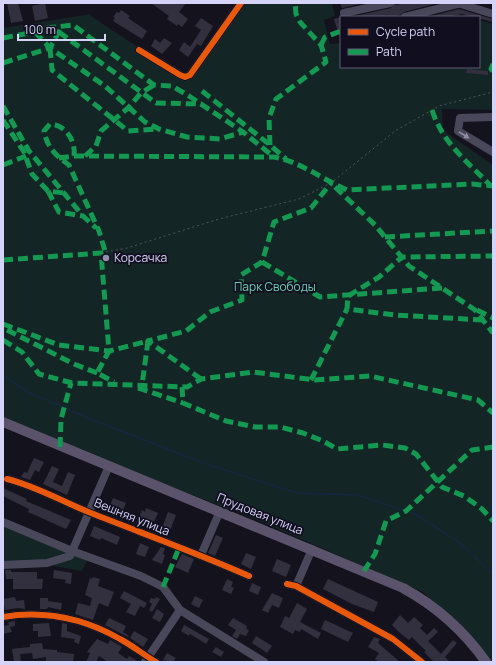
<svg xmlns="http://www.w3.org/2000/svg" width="496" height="665" font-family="Manrope,sans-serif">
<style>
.green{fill:#132525}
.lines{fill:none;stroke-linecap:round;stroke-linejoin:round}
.stream{stroke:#15273f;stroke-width:1.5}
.building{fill:#32303e}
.path{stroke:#4c5862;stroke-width:1;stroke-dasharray:2 3;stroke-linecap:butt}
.minor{stroke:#49485b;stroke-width:8}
.major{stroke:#5b536c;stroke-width:10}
.quiet{stroke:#139951;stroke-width:5;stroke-dasharray:10 5;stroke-linecap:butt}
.cycleway-casing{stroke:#110f1f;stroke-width:8}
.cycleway{stroke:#e8590c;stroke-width:6}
.oneway{fill:#908eaa}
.poi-dot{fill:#928fac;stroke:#110f1f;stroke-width:1.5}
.labels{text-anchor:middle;stroke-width:3.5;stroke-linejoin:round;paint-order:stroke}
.poi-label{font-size:12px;fill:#d6d3f9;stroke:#110f1f;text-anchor:start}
.park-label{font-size:12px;fill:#69cfb2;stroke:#110f1f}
.street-label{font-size:12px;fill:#d6d3f9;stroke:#110f1f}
</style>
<rect width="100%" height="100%" fill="#14121c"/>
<g class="green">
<polygon points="245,3 332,3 335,16 324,20 330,44 341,43 341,67 479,67 479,20 493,24 493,110 442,109 443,130 493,165 493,662 491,662 469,634 423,592 262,522 80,451 3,417 3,28 91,14 91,16 188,80"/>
<polygon points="3,523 88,559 82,571 54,566 49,561 3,563"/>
</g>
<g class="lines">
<polyline class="stream" points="3,376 30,393 88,418 206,464 297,493 358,495 417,515 460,543 493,574"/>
</g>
<g class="building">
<polygon points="7,3 18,3 23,21 11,23"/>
<polygon points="45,3 48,18 35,21 32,6"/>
<polygon points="151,3 186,3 179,12 188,19 182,27 178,24 177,26 167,19 169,16"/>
<polygon points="340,3 364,3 342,8"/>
<polygon points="395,3 396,5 404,3 438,3 404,12 400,15 391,17 351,17 391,8"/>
<polygon points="459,9 493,19 493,22 462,14 447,17 428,17"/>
<polygon points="121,10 130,16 128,18 147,31 142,39 113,21 115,18 113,17 117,12 119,13"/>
<polygon points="341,17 341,29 337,29 334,19"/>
<polygon points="201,18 213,26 201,46 197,44 188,57 179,50 184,42 190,47 201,30 195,26"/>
<polygon points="164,38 172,43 162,54 151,46 155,39 160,43"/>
<polygon points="467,69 488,71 488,75 466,73"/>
<polygon points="34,458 44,462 39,472 35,470 30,480 21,477 24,472 27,473"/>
<polygon points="52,466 59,469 53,482 62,486 68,472 75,475 67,495 43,484"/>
<polygon points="3,488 27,499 26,501 71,520 66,529 28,512 29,509 3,496"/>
<polygon points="113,498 126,503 122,513 109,508"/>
<polygon points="146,508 158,513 154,522 147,519 145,522 138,519 142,510 145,512"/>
<polygon points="168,512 176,515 168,536 160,533"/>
<polygon points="94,526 120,537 117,545 101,538 100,540 90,536"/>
<polygon points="216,535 223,538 215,556 208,553"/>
<polygon points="140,543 149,547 145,557 136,554"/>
<polygon points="161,547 165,548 163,554 165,555 162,564 152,560"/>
<polygon points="246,553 256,557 251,569 241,564"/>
<polygon points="182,554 194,559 188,573 175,567"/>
<polygon points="277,559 291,565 286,577 272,571"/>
<polygon points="5,570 11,570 11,572 37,572 37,579 43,579 42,589 13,589 13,579 6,579"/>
<polygon points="54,570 72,573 71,584 65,583 66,580 53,578"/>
<polygon points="93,577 100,579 98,586 114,592 108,607 99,603 93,620 75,614 78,603 90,606 92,598 85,595 90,578 92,579"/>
<polygon points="227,579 233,582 231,587 234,588 231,594 222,590"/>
<polygon points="328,579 378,602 374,612 352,604 323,589"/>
<polygon points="252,583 261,587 258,595 249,591"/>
<polygon points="124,591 147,603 144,608 140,606 135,616 126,612 131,604 120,598"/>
<polygon points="272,593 283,598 279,608 272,605 268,613 262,610"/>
<polygon points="195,596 203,600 199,608 191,604"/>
<polygon points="15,597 16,601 24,600 25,609 18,608 5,610 3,599"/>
<polygon points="156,597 160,599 152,612 149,610 152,604 149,602 151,598 155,599"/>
<polygon points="40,598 48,598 48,601 62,603 61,610 48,607 47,609 40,609"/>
<polygon points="297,603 307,609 300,622 321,633 318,639 301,629 300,632 295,630 293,634 280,627 285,616 289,618"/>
<polygon points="157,609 164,614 160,622 152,618"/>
<polygon points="400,615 408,623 414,617 423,625 420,628 427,635 434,628 438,632 428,641 441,654 453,640 457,643 445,657 450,662 434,662 424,652 426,651 412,637 409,640 400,633 392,625"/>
<polygon points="109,618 126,626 123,632 129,636 128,637 105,625"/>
<polygon points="233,618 247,626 246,629 249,630 246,636 240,634 237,639 232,636 236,630 228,625"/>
<polygon points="325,620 353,633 348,642 321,629"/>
<polygon points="15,621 15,626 10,627 12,632 3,634 3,626 9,625 8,622"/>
<polygon points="49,623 51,636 38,637 38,631 33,631 33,624"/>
<polygon points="62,623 67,624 67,631 81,636 79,644 74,642 75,639 61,637"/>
<polygon points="184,625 209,639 206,644 190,634 189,636 181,631"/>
<polygon points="134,631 148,639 143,647 130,638"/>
<polygon points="256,636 272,646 267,653 252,643"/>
<polygon points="374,637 380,639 378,643 400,662 379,662 375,659 379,653 368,647"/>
<polygon points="97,639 108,644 110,640 117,644 122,647 118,653 127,659 129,656 139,662 108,662 99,656 96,662 86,662 90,653 87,652"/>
<polygon points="42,643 43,649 57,650 57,652 74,654 73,662 46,662 46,657 33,659 32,653 20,654 21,662 14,662 12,649 30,647 30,644"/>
<polygon points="216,647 224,652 221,657 212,652"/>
<polygon points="167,653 176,658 173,662 163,660"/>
</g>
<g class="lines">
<polyline class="path" points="101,253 127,248 219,219 299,199 331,183 395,131 439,106 493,92"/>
<g class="minor">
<polyline points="461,4 493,14"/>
<polyline points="344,13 390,3"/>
<polyline points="405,17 461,3"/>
<polyline points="139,50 180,75 185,77 190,75 241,3"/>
<polyline points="493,117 460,118 458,131 493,152"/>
<path d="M7 479C36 486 63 502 91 513 144 534 197 553 249 576"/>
<polyline points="3,522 72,551 141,576 163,587 180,610 264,662"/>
<polyline points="201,555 220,511"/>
<polyline points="3,565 47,563 70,556 109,466"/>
<polyline points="287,584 296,586 393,639 422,662"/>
<polyline points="296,586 312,549"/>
<path d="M3 617C45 610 83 618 120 639 133 646 144 655 156 662"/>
<polyline points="145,662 180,610"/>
</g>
<path class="major" d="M3 422 403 588C436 606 464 631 486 662"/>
<g class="quiet">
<polyline points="35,32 50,48 105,86 145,122 159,129 187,137 220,139 243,132"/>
<polyline points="59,32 156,103 202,104"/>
<polyline points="3,38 35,32 37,29 73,25 154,85 172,86 189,96 243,132 274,157"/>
<polyline points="321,45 325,37 341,31"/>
<polyline points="50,48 52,70 128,131 158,129"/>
<polyline points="3,63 50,48 61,28"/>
<polyline points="493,64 491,69 493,71"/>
<polyline points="202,91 270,145 286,159"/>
<polyline points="3,106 29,151 83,216 96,228"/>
<path d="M432 110C443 144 467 161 491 186"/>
<polyline points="3,120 24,152 32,174 48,191 64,193"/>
<polyline points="270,145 269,118 276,99 326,62 321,45 300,22 296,14 295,3"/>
<path d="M74 156 274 157C301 162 322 179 347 190L472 184 493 186"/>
<polyline points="85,156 96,146 101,131 128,108 141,93 154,85"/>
<path d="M59 158 74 156C76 141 66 125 50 124L44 131C47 147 55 155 69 165L99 231 105 251"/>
<polyline points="3,165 26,156"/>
<polyline points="335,187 375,225 409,266 475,310 493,333"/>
<polyline points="48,191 59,212 83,216"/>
<polyline points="385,237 493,231"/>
<polyline points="3,260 101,253 109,351 97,373 114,382"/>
<polyline points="262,262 320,297 442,288"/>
<polyline points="477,310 493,318"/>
<polyline points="483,320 395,315 347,309 348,296 379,277 402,257 493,256"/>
<polyline points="3,324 59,345 109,351 148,341 142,385"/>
<polyline points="7,330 74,364 97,373"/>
<polyline points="3,340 22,352 39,374 72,383 187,387 201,379 253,372 315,380 370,376 478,400 493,413"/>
<polyline points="201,379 148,341 186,331 210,312 242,300 241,275 262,262 274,222 311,208 331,183"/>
<polyline points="311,380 347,309"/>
<polyline points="182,387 183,403 226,421 255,427 280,427 303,433 323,441 337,449 382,445 405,448 416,454 442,487 464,496 482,509 493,521"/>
<polyline points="138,388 183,403"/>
<polyline points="60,447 61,419 71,383"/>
<polyline points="364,571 375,554 386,521 406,511 472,450 493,447"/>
<polyline points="163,587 179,548"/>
</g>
<g class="cycleway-casing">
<g id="cycleway">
<polyline points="139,50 180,75 185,77 190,75 241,3"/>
<path d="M7 479C36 486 63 502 91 513 144 534 197 553 249 576"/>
<polyline points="287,584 296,586 393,639 422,662"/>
<path d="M3 617C45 610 83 618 120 639 133 646 144 655 156 662"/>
</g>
</g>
<use href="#cycleway" class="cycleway"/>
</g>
<defs><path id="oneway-solid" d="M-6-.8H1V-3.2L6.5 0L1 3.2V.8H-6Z"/></defs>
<use class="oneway" href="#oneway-solid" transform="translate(464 135) rotate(32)"/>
<circle class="poi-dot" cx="106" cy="258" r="4"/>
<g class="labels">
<g class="poi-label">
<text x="114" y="262">Корсачка</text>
</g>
<g class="park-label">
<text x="275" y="291">Парк Свободы</text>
</g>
<g class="street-label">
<text transform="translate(260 514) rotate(22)" y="4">Прудовая улица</text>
<text transform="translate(132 517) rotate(22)" y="4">Вешняя улица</text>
</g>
</g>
<rect width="496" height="665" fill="none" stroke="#d6d3f9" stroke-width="8"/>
<rect x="340" y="16" width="140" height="52" fill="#110f1f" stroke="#605d76"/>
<rect x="348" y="29" width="20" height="6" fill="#e8590c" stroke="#605d76"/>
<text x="376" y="36" font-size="12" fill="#d6d3f9">Cycle path</text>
<rect x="348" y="49" width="20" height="6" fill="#139951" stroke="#605d76"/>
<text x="376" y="56" font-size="12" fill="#d6d3f9">Path</text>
<path d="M18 34v6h87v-6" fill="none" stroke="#d6d3f9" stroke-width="2"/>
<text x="24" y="34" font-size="12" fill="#d6d3f9" stroke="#110f1f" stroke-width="3" paint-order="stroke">100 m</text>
</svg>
